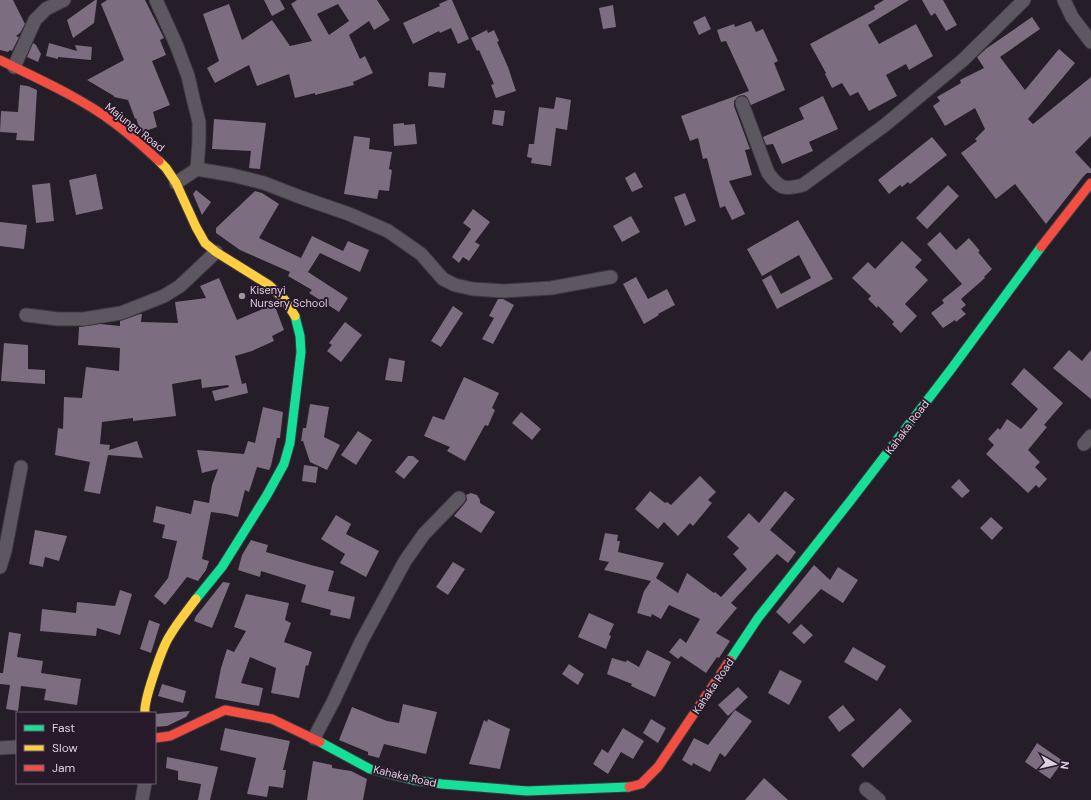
<svg xmlns="http://www.w3.org/2000/svg" width="1091" height="800" font-family="'DM Sans',sans-serif">
<style>
.building{fill:#7c6d80;fill-rule:evenodd}
.lines{fill:none;stroke-linecap:round;stroke-linejoin:round}
.street-casing{stroke:#3f3840;stroke-width:15}
.fast-casing{stroke:#3f3840;stroke-width:11}
.slow-casing{stroke:#3f3840;stroke-width:11}
.jam-casing{stroke:#3f3840;stroke-width:11}
.street{stroke:#5d575f;stroke-width:13}
.fast{stroke:#16e098;stroke-width:9}
.slow{stroke:#ffcf43;stroke-width:9}
.jam{stroke:#f24e42;stroke-width:9}
.poi-dot{fill:#9c929e;stroke:#28192b;stroke-width:1.5}
.labels{text-anchor:middle;stroke-width:4;stroke-linejoin:round;paint-order:stroke}
.street-label{font-size:11px;fill:#dcd1de;stroke:#28192b}
.poi-label{font-size:11px;fill:#dcd1de;stroke:#28192b;text-anchor:start}
</style>
<rect width="100%" height="100%" fill="#251d27"/>
<g class="building">
<polygon points="0,0 13,0 25,24 20,33 16,36 19,37 12,51 10,50 8,52 0,50"/>
<polygon points="95,0 97,0 94,23 73,38 67,20"/>
<polygon points="107,0 145,0 164,38 160,40 166,55 152,61 170,105 153,112 157,127 142,132 140,130 136,118 135,119 128,100 114,97 114,96 87,80 124,60 101,4"/>
<polygon points="264,0 280,0 285,9 272,16"/>
<path d="M297 0H377L390 20 374 30 369 21 349 35 360 59 365 56 373 73 353 82 354 85 315 95V93L295 98 289 74 257 86 249 65 215 83 207 68 219 61 203 14 229 4 242 40 272 20 290 46 312 41 291 4ZM338 4 349 21 329 35 317 14Z"/>
<polygon points="448,0 452,0 469,39 458,44 451,28 440,33 439,31 413,44 403,23 440,6 439,4"/>
<polygon points="884,0 909,0 868,25 879,44 916,24 933,56 909,70 906,64 886,75 897,96 869,111 858,92 850,96 842,83 832,88 825,74 826,73 810,44 875,9 874,6"/>
<polygon points="922,0 943,0 957,25 946,31 935,13 931,16"/>
<polygon points="613,5 616,27 603,29 599,8"/>
<polygon points="705,16 711,29 699,35 693,22"/>
<polygon points="1032,17 1040,29 1000,57 1025,90 1059,49 1075,63 1028,119 1033,124 1091,77 1091,136 1075,152 1091,169 1091,173 1087,173 1083,177 1046,224 1015,184 996,199 961,153 977,141 975,139 985,129 975,108 945,126 933,106 940,101 937,97 961,83 960,80 984,68 977,57 987,48"/>
<polygon points="751,21 756,32 763,29 778,61 774,63 785,90 751,105 747,97 744,95 739,96 734,101 734,106 750,149 745,150 752,175 729,181 745,214 732,220 725,206 720,208 707,158 703,159 698,138 690,141 681,116 749,91 726,41 721,42 717,30 734,24 735,27"/>
<polygon points="487,30 488,33 494,30 499,41 497,42 508,67 516,91 496,98 491,85 494,84 479,50 477,51 471,38"/>
<polygon points="33,43 36,45 41,54 38,62 27,57"/>
<polygon points="49,43 77,51 75,45 92,47 91,60 58,57 58,59 46,56"/>
<polygon points="429,72 446,73 444,88 428,86"/>
<polygon points="20,85 28,86 37,90 34,141 16,140 17,133 0,132 1,111 18,112"/>
<polygon points="823,96 838,129 809,142 813,151 782,164 773,144 766,145 763,137 804,119 799,108"/>
<polygon points="556,97 571,100 567,130 556,128 551,166 531,163 532,158 527,157 529,144 534,144 539,107 554,109"/>
<polygon points="494,110 505,111 503,126 492,124"/>
<polygon points="214,119 266,123 260,169 249,168 251,151 212,149"/>
<polygon points="404,123 404,125 415,124 417,144 394,146 393,124"/>
<polygon points="354,136 370,138 369,149 392,152 389,169 392,170 389,191 379,190 377,199 344,194"/>
<polygon points="932,137 947,155 910,184 908,182 902,187 900,185 889,194 878,180"/>
<polygon points="635,172 643,187 632,192 625,178"/>
<polygon points="96,174 103,209 76,215 69,180"/>
<polygon points="50,183 54,221 36,223 32,185"/>
<polygon points="948,185 959,196 927,229 916,218"/>
<polygon points="196,190 211,202 202,215 193,194"/>
<polygon points="255,191 262,193 279,204 259,238 301,258 312,236 343,251 348,241 369,250 360,272 320,253 308,272 348,298 339,312 309,293 312,290 288,276 290,272 240,250 216,233 216,228"/>
<polygon points="685,193 696,221 685,226 674,197"/>
<polygon points="473,209 490,222 475,242 480,245 469,261 463,257 459,263 452,257 471,229 463,223"/>
<polygon points="631,216 640,232 622,242 613,226"/>
<polygon points="798,220 833,279 777,309 762,280 771,275 781,294 811,278 799,255 762,276 747,249"/>
<polygon points="0,222 27,225 24,249 0,246"/>
<polygon points="940,232 956,250 969,238 980,251 978,252 992,269 984,277 985,278 961,299 966,305 961,309 966,314 956,322 955,320 943,328 931,313 944,303 942,300 962,284 927,244"/>
<polygon points="902,241 922,260 915,267 928,280 905,304 917,316 901,333 892,324 894,322 878,306 877,308 868,299 871,296 852,278 868,262 875,269"/>
<polygon points="636,277 648,299 667,289 675,305 658,314 659,315 644,324 623,284"/>
<polygon points="219,278 237,320 274,304 284,330 272,336 274,341 252,351 235,356 242,384 246,383 248,393 215,401 212,391 229,387 228,385 202,388 201,379 172,384 176,416 133,421 133,418 102,422 100,444 110,445 109,450 137,441 143,458 108,455 100,494 84,491 90,462 55,455 58,428 63,429 64,397 82,398 86,367 119,371 120,348 78,345 79,327 100,324 120,326 120,321 140,314 142,314 141,322 178,323 175,302 206,298 200,286"/>
<polygon points="498,299 503,299 514,305 493,344 482,339 494,318 489,316"/>
<polygon points="453,306 463,313 441,347 431,341"/>
<polygon points="345,322 362,335 341,362 327,351 332,345 329,343"/>
<polygon points="4,343 28,345 28,369 45,370 45,384 1,381"/>
<polygon points="1069,350 1082,361 1091,350 1091,399 1053,368"/>
<polygon points="389,358 405,361 402,382 385,380"/>
<polygon points="1024,368 1063,403 1044,425 1047,427 1028,450 1040,462 1035,467 1047,479 1039,488 1036,485 1028,493 986,454 994,445 988,439 998,428 1000,430 1007,419 1021,429 1038,409 1011,384"/>
<polygon points="464,377 499,393 492,408 495,410 488,426 485,425 465,461 447,451 450,447 424,436 433,416 444,420"/>
<polygon points="310,404 329,407 324,437 340,445 327,470 310,462 303,441 301,441 303,428 306,428"/>
<polygon points="263,407 283,412 280,438 277,438 271,466 269,470 257,467 249,492 245,490 238,517 226,514 211,512 202,559 209,561 206,570 198,581 187,577 165,605 154,596 168,578 177,541 162,538 165,525 153,522 156,506 191,514 194,500 209,503 212,485 218,469 202,473 197,450 244,454 248,441 255,443"/>
<polygon points="521,412 541,429 532,440 512,423"/>
<polygon points="358,431 372,440 356,465 341,455"/>
<polygon points="408,456 413,456 419,461 404,479 395,472"/>
<polygon points="304,465 318,467 316,483 302,481"/>
<polygon points="700,476 716,492 708,500 712,503 693,526 690,523 678,536 664,522 658,529 635,509 650,491 665,503 667,502 671,505"/>
<polygon points="959,479 970,491 962,498 951,487"/>
<polygon points="785,491 795,499 770,530 796,552 788,563 777,554 731,603 737,608 716,633 730,641 719,658 717,657 706,673 681,656 678,659 669,652 680,638 686,643 700,619 669,605 661,619 652,614 651,617 637,613 644,591 651,581 604,570 609,562 599,560 605,533 618,535 617,541 620,541 618,552 664,563 656,578 678,593 687,573 714,593 715,592 721,597 747,569 733,554 739,548 727,537 749,513 759,523"/>
<polygon points="471,493 477,495 480,500 480,503 495,512 481,533 454,516 465,503 467,500 466,495"/>
<polygon points="336,515 351,524 346,534 379,551 366,577 340,563 345,554 321,539"/>
<polygon points="991,517 1003,528 992,540 980,528"/>
<polygon points="35,530 67,536 59,561 45,557 43,567 29,564"/>
<polygon points="251,540 268,545 266,552 311,565 334,571 328,591 355,597 350,619 330,615 331,610 301,602 306,585 261,571 260,577 238,570 242,555"/>
<polygon points="453,562 465,569 448,595 436,587"/>
<polygon points="814,565 830,580 838,567 858,580 843,603 821,589 789,624 776,612"/>
<polygon points="223,582 230,583 212,628 194,621 196,616"/>
<polygon points="120,590 132,594 120,635 97,628 96,636 40,631 42,609 76,613 77,602 115,606"/>
<polygon points="246,594 289,603 285,620 291,623 284,642 312,652 308,666 306,665 299,698 271,693 276,668 250,657 241,683 263,688 259,706 215,698 221,668 227,649 234,652 246,631 234,627"/>
<polygon points="589,613 614,624 609,635 611,636 606,649 578,637"/>
<polygon points="149,620 160,624 151,653 140,649"/>
<polygon points="801,624 813,635 804,644 792,633"/>
<polygon points="9,632 21,634 17,657 43,661 41,673 81,679 77,705 44,700 46,689 21,686 18,711 6,709 10,685 0,684 0,673 3,673"/>
<polygon points="853,647 886,666 877,681 844,662"/>
<polygon points="647,650 671,662 655,697 631,686 632,684 607,674 612,658 626,662 627,660 639,667"/>
<polygon points="569,664 584,674 578,685 562,674"/>
<polygon points="780,670 802,681 789,705 768,693"/>
<polygon points="162,684 186,691 183,703 158,696"/>
<polygon points="738,687 748,697 728,716 718,705"/>
<polygon points="403,704 437,712 426,754 384,744 379,758 368,755 368,752 339,740 352,707 387,721 399,723"/>
<polygon points="843,705 855,720 839,732 828,717"/>
<polygon points="900,708 912,721 863,768 851,755"/>
<polygon points="735,710 752,721 725,757 720,753 710,772 693,763 692,766 682,760 694,738 708,745"/>
<polygon points="190,711 186,717 167,726 155,727 155,714"/>
<polygon points="488,719 510,729 500,769 469,764 484,720 487,722"/>
<polygon points="651,719 666,728 658,743 643,733"/>
<polygon points="225,728 290,741 283,770 286,770 283,788 269,786 267,797 247,794 256,758 220,750"/>
<polygon points="623,728 644,741 633,759 621,752 608,774 593,764 602,749 608,753"/>
<polygon points="1037,743 1063,761 1050,779 1025,762"/>
<polygon points="167,757 218,767 210,800 198,800 201,784 178,780 178,771 166,768"/>
<polygon points="313,761 332,765 332,768 351,771 367,779 363,800 307,800"/>
<polygon points="764,778 788,800 745,800"/>
</g>
<g class="lines">
<g class="street-casing">
<g id="street">
<polyline points="156,0 176,44 188,76 194,102 199,122 199,141 197,169 176,183"/>
<polyline points="1064,0 1072,17 1091,42"/>
<polyline points="14,67 35,20 46,9 64,0"/>
<path d="M742 103 768 173C780 189 784 190 803 185L885 125 963 60 1024 0"/>
<polyline points="197,169 232,175 264,183 300,197 349,214 388,231 421,254 443,279 455,285 473,289 504,291 551,288 611,277"/>
<polyline points="26,315 58,319 83,319 121,313 164,296 180,286 216,252"/>
<polyline points="1084,444 1091,436"/>
<polyline points="0,567 5,551 21,467"/>
<polyline points="314,738 333,702 361,642 405,561 424,534 459,498"/>
<polyline points="0,748 17,747"/>
<polyline points="866,789 879,800"/>
<polyline points="142,800 145,783"/>
</g>
</g>
<g class="fast-casing">
<g id="fast">
<polyline points="196,599 222,567 267,495 284,464 290,443 301,352 300,336 295,316"/>
<polyline points="730,660 758,618 851,500 952,368 1041,247"/>
<polyline points="320,742 370,769 413,780 442,784 527,791 629,787"/>
</g>
</g>
<g class="slow-casing">
<g id="slow">
<polyline points="159,161 166,168 176,183 196,227 205,243 216,252 269,285 284,299 295,316"/>
<path d="M145 713C143 702 162 648 169 637 177 623 187 611 196 599"/>
</g>
</g>
<g class="jam-casing">
<g id="jam">
<path d="M0 60C38 79 78 96 113 122 129 134 144 147 159 161"/>
<polyline points="1041,247 1091,183"/>
<polyline points="155,738 170,736 225,710 272,719 320,742"/>
<polyline points="629,787 641,784 658,767 730,660"/>
</g>
</g>
<use href="#street" class="street"/>
<use href="#fast" class="fast"/>
<use href="#slow" class="slow"/>
<use href="#jam" class="jam"/>
</g>
<circle class="poi-dot" cx="242" cy="296" r="4"/>
<g class="labels">
<g class="street-label">
<text transform="translate(135 127) rotate(38)" y="4">Majungu Road</text>
<text transform="translate(907 427) rotate(-53)" y="4">Kahaka Road</text>
<text transform="translate(713 686) rotate(-56)" y="4">Kahaka Road</text>
<text transform="translate(405 776) rotate(13)" y="4">Kahaka Road</text>
</g>
<g class="poi-label">
<text x="250" y="294">Kisenyi<tspan x="250" dy="13">Nursery School</tspan></text>
</g>
</g>
<rect x="16" y="712" width="140" height="72" fill="#28192b" stroke="#706373"/>
<rect x="24" y="725" width="20" height="6" fill="#16e098" stroke="#706373"/>
<text x="52" y="732" font-size="12" fill="#dcd1de">Fast</text>
<rect x="24" y="745" width="20" height="6" fill="#ffcf43" stroke="#706373"/>
<text x="52" y="752" font-size="12" fill="#dcd1de">Slow</text>
<rect x="24" y="765" width="20" height="6" fill="#f24e42" stroke="#706373"/>
<text x="52" y="772" font-size="12" fill="#dcd1de">Jam</text>
<g transform="translate(1055 764) rotate(98)" stroke="#28192b" stroke-width="3" paint-order="stroke">
<path d="M0-3L7 15L0 10L-7 15Z" fill="#dcd1de"/>
<text y="-6" font-size="11" font-weight="bold" text-anchor="middle" fill="#dcd1de">N</text>
</g>
</svg>
